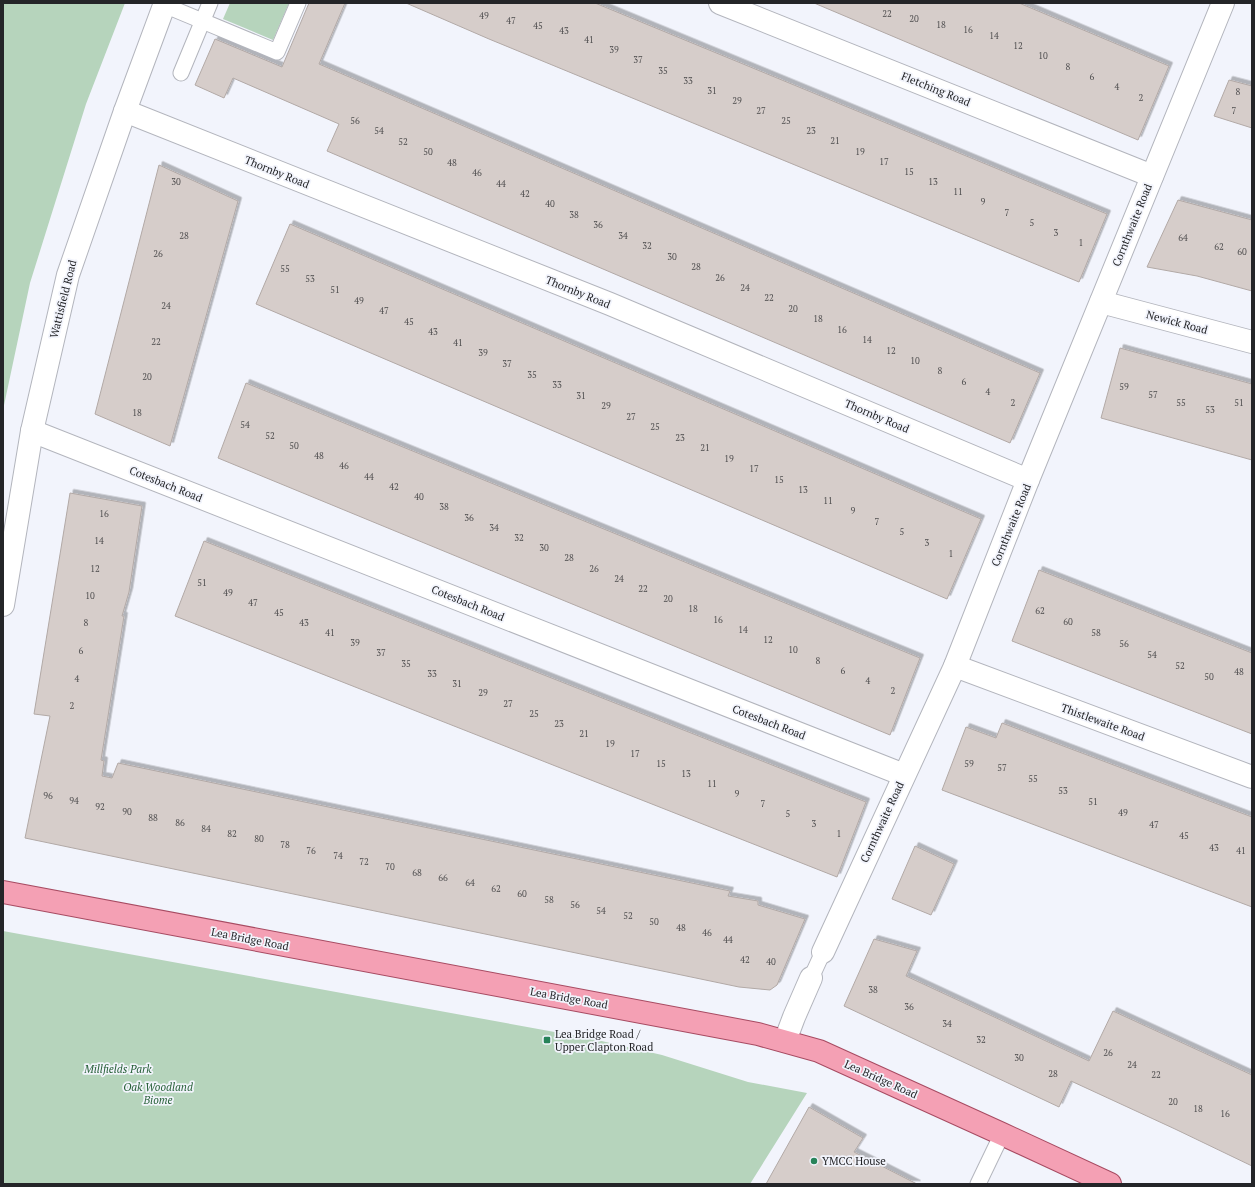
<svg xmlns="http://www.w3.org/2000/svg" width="1255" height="1187" font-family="'PT Serif',serif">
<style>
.green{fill:#b6d4bc}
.building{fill:#d6cdca;stroke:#b2a9a6;filter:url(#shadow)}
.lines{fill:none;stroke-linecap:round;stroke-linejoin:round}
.service-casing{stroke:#b3b5bd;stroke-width:17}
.minor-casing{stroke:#b3b5bd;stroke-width:24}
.primary-casing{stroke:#a74b62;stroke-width:24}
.service{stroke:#fff;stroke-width:15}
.minor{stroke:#fff;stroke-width:22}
.primary{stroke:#f4a0b4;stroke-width:22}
.poi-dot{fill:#278359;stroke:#f2f4fc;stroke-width:1.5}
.labels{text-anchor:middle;stroke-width:3.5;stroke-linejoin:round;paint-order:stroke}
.number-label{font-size:9px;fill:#504f50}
.street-label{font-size:11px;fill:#242528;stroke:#f2f4fc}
.poi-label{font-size:11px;fill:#242528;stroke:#f2f4fc;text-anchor:start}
.park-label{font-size:11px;font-style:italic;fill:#276038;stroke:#f2f4fc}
</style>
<defs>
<filter id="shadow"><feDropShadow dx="3.5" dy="-3.5" stdDeviation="0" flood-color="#0004"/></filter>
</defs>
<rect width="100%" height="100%" fill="#f2f4fc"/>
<g class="green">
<polygon points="3,3 125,3 86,104 30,283 3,410"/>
<polygon points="230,3 289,3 273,40 223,19"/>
<polygon points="3,931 593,1039 662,1055 748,1082 807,1093 750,1184 3,1184"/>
</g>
<g class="building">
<polygon points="309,3 345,3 319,64 1040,373 1010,443 327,151 339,124 233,78 224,98 195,85 215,39 282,67"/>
<polygon points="406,3 595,3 1107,214 1079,282 489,39"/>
<polygon points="814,3 1019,3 1169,66 1138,140"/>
<polygon points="1229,80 1252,86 1252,128 1214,116"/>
<polygon points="159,165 238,201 170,446 95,414"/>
<polygon points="1178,200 1252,220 1252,291 1197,276 1147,267"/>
<polygon points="290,224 981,519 947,599 256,304"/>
<polygon points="1120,348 1252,384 1252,460 1101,418"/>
<polygon points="246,383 920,658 890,735 218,458"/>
<polygon points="70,493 142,506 129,592 122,616 124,616 101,760 104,761 102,776 112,778 118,763 730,891 728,896 758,901 758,905 805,919 777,985 770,990 739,987 25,838 50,716 34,714"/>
<polygon points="204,541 866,802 837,877 175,616"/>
<polygon points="1039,570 1252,653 1252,734 1012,641"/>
<polygon points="1002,723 1252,817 1252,907 942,790 966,727 996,738"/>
<polygon points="915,846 954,864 931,915 892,899"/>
<polygon points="874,939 917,951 906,976 1089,1061 1113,1011 1252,1075 1252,1166 1175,1129 1071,1081 1059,1107 844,1006"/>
<polygon points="809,1107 863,1138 854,1152 917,1184 766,1184"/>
</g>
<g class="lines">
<g class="service-casing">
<g id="service">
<polyline points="164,5 277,52 298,3"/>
<polyline points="181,73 210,3"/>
<polyline points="811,978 823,952"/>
<polyline points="978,1184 1002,1134"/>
</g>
</g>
<g class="minor-casing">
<g id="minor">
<polyline points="720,3 1152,176"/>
<polyline points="125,111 610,304 1028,480"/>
<polyline points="1101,302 1252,342"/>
<polyline points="32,431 904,775"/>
<polyline points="3,605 32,431 68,275 125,111 165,3"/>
<polyline points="955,666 1252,777"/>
<polyline points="823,952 955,666 1028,480 1223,3"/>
<polyline points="785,1041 794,1017 811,978"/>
</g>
</g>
<g class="primary-casing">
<polyline id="primary" points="3,892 758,1034 819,1051 1002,1134 1110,1184"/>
</g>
<use href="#service" class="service"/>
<use href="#minor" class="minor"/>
<use href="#primary" class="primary"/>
</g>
<g class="poi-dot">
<rect x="543" y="1036" width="8" height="8" rx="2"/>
<circle cx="814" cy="1161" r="4"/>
</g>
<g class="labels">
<g class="number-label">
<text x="887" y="17">22</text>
<text x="484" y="19">49</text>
<text x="914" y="22">20</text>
<text x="511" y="24">47</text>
<text x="941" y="28">18</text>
<text x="538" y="29">45</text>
<text x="968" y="33">16</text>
<text x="564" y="34">43</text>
<text x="994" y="39">14</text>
<text x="589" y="43">41</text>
<text x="1018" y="49">12</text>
<text x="614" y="53">39</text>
<text x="1043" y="59">10</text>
<text x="638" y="63">37</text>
<text x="1068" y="70">8</text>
<text x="663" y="74">35</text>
<text x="1092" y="80">6</text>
<text x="688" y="84">33</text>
<text x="1117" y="90">4</text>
<text x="712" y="94">31</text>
<text x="1238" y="95">8</text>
<text x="1141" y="101">2</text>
<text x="737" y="104">29</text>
<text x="761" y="114">27</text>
<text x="1234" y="114">7</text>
<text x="355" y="124">56</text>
<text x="786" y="124">25</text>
<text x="379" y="134">54</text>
<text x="811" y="134">23</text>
<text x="835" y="144">21</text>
<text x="403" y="145">52</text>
<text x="428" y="155">50</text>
<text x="860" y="155">19</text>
<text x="884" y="165">17</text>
<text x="452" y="166">48</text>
<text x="909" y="175">15</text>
<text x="477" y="176">46</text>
<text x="176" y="185">30</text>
<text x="933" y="185">13</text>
<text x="501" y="187">44</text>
<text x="958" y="195">11</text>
<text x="525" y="197">42</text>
<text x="983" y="205">9</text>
<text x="550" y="207">40</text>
<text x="1007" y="216">7</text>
<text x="574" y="218">38</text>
<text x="1032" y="226">5</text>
<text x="598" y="228">36</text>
<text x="1056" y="236">3</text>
<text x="184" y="239">28</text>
<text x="623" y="239">34</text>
<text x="1183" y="241">64</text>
<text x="1081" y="246">1</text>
<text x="647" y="249">32</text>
<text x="1219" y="250">62</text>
<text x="1242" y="255">60</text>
<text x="158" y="257">26</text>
<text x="672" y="260">30</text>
<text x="696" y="270">28</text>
<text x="285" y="272">55</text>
<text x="720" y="281">26</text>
<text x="310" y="282">53</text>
<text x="745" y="291">24</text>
<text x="335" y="293">51</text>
<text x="769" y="301">22</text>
<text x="359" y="304">49</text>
<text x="166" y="309">24</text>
<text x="793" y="312">20</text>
<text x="384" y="314">47</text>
<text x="818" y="322">18</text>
<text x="409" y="325">45</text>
<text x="842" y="333">16</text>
<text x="433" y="335">43</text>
<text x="867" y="343">14</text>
<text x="156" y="345">22</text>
<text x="458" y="346">41</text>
<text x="891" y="354">12</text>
<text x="483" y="356">39</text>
<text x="915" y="364">10</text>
<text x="507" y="367">37</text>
<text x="940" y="374">8</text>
<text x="532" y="378">35</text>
<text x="147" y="380">20</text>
<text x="964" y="385">6</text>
<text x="557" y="388">33</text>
<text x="1124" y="390">59</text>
<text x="988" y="395">4</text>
<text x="1153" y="398">57</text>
<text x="581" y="399">31</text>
<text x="1013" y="406">2</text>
<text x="1181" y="406">55</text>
<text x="1239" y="406">51</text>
<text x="606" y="409">29</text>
<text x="1210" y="413">53</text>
<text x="137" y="416">18</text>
<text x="631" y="420">27</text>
<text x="245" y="428">54</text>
<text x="655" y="430">25</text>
<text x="270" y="439">52</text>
<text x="680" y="441">23</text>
<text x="294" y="449">50</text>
<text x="705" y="451">21</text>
<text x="319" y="459">48</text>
<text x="729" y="462">19</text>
<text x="344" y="469">46</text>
<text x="754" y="472">17</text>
<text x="369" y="480">44</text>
<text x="779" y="483">15</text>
<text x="394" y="490">42</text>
<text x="803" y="493">13</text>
<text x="419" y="500">40</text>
<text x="828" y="504">11</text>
<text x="444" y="510">38</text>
<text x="853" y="514">9</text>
<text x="104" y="517">16</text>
<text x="469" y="521">36</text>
<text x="877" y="525">7</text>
<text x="494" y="531">34</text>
<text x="902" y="535">5</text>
<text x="519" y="541">32</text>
<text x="99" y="544">14</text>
<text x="927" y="546">3</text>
<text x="544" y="551">30</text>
<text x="951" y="557">1</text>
<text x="569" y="561">28</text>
<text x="95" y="572">12</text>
<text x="594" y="572">26</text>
<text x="619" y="582">24</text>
<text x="202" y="586">51</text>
<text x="643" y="592">22</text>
<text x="228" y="596">49</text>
<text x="90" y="599">10</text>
<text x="668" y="602">20</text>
<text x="253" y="606">47</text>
<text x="693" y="612">18</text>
<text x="1040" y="614">62</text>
<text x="279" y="616">45</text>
<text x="718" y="623">16</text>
<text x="1068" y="625">60</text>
<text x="86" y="626">8</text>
<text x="304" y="626">43</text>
<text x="743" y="633">14</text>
<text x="330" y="636">41</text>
<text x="1096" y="636">58</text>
<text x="768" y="643">12</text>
<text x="355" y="646">39</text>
<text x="1124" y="647">56</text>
<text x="793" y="653">10</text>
<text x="81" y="654">6</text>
<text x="381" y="656">37</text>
<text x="1152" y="658">54</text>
<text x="818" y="664">8</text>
<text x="406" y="667">35</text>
<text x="1180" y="669">52</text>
<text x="843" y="674">6</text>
<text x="1239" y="675">48</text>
<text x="432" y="677">33</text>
<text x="1209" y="680">50</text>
<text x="77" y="682">4</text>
<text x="868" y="684">4</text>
<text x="457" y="687">31</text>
<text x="893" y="694">2</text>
<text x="483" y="696">29</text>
<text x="508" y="707">27</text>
<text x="72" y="709">2</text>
<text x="534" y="717">25</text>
<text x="559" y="727">23</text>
<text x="584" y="737">21</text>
<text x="610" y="747">19</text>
<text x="635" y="757">17</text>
<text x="661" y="767">15</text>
<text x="969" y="767">59</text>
<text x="1002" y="771">57</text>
<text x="686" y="777">13</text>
<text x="1033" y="782">55</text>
<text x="712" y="787">11</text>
<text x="1063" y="794">53</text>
<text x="737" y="797">9</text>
<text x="48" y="799">96</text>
<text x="74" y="804">94</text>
<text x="1093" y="805">51</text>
<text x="763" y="807">7</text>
<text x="100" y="810">92</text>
<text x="127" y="815">90</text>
<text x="1123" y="816">49</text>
<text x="788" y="817">5</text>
<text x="153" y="821">88</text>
<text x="180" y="826">86</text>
<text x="814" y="827">3</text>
<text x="1154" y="828">47</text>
<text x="206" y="832">84</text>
<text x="232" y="837">82</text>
<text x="839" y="837">1</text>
<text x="1184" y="839">45</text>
<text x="259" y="842">80</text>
<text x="285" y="848">78</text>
<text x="1214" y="851">43</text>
<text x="311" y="854">76</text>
<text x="1241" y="854">41</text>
<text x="338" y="859">74</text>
<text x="364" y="865">72</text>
<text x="390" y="870">70</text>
<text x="417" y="876">68</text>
<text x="443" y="881">66</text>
<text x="470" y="886">64</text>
<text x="496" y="892">62</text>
<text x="522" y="897">60</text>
<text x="549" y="903">58</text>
<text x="575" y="908">56</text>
<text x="601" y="914">54</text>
<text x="628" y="919">52</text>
<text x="654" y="925">50</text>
<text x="681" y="931">48</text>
<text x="707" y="936">46</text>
<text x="728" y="943">44</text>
<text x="745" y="963">42</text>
<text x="771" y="965">40</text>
<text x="873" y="993">38</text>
<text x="909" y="1010">36</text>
<text x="947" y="1027">34</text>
<text x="981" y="1043">32</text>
<text x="1108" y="1056">26</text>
<text x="1019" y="1061">30</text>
<text x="1132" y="1068">24</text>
<text x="1053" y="1077">28</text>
<text x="1156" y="1078">22</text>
<text x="1173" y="1105">20</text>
<text x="1198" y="1112">18</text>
<text x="1225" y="1117">16</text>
</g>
<g class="street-label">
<text transform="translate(936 89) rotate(22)" y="4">Fletching Road</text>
<text transform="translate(277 172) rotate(22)" y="4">Thornby Road</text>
<text transform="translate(1132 225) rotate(-68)" y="4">Cornthwaite Road</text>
<text transform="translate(578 292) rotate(22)" y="4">Thornby Road</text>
<text transform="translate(63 299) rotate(-76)" y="4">Wattisfield Road</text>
<text transform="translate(1177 322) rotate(15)" y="4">Newick Road</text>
<text transform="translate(877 416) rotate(23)" y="4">Thornby Road</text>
<text transform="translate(166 484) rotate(22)" y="4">Cotesbach Road</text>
<text transform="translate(1011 525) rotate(-68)" y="4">Cornthwaite Road</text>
<text transform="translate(468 603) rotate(22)" y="4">Cotesbach Road</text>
<text transform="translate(769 722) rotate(21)" y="4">Cotesbach Road</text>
<text transform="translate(1103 722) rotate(20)" y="4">Thistlewaite Road</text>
<text transform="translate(882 822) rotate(-65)" y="4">Cornthwaite Road</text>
<text transform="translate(250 939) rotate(11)" y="4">Lea Bridge Road</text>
<text transform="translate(569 998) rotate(10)" y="4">Lea Bridge Road</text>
<text transform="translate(881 1079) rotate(24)" y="4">Lea Bridge Road</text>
</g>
<g class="poi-label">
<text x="555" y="1038">Lea Bridge Road /<tspan x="555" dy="13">Upper Clapton Road</tspan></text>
<text x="822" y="1165">YMCC House</text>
</g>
<g class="park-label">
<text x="118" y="1073">Millfields Park</text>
<text x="158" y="1091">Oak Woodland<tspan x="158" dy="13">Biome</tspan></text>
</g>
</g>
<rect width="1255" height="1187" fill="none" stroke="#242528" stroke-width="8"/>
</svg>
